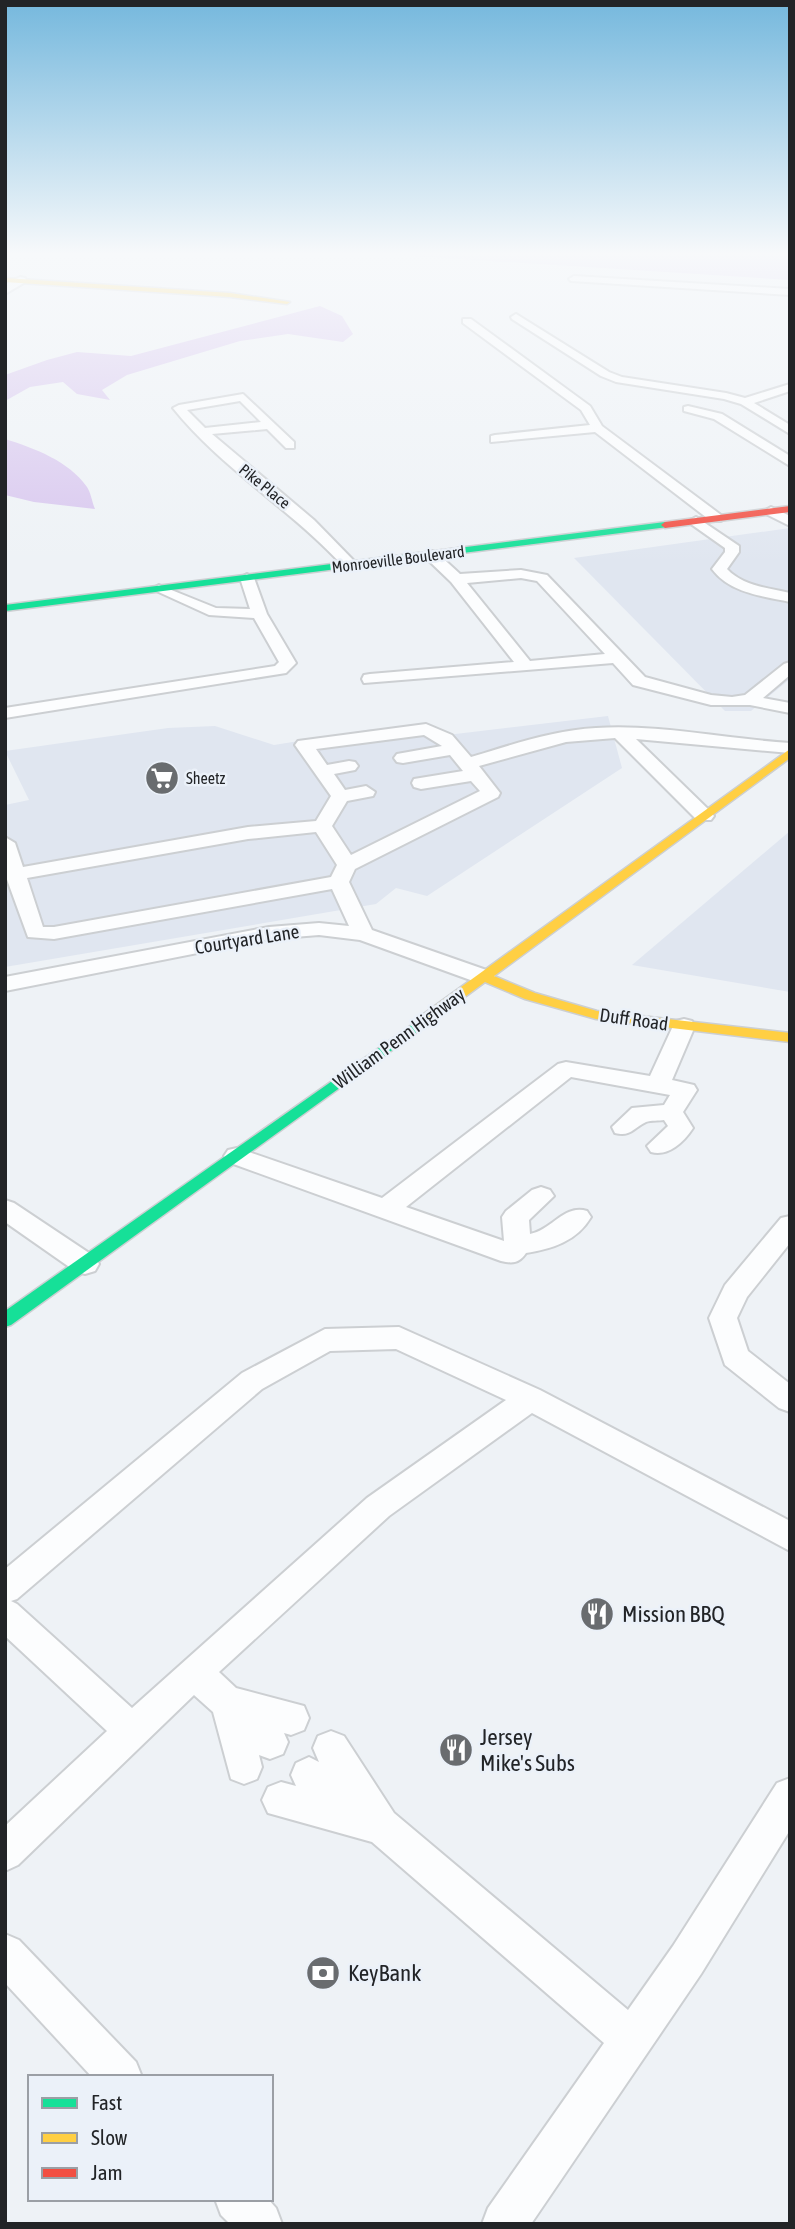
<svg xmlns="http://www.w3.org/2000/svg" width="795" height="2229" font-family="'Asap Condensed',sans-serif">
<style>
.built{fill:#e0e6f0}
.forest{fill:#d7c5ee}
.lines{fill:none;stroke-linecap:round;stroke-linejoin:round}
.lane-casing{stroke:#cccfd2;stroke-width:4}
.street-casing{stroke:#cccfd2;stroke-width:4}
.fast-casing{stroke:#cccfd2;stroke-width:3}
.slow-casing{stroke:#cccfd2;stroke-width:3}
.jam-casing{stroke:#cccfd2;stroke-width:3}
.lane{fill:#fcfdfe;fill-rule:evenodd}
.street{fill:#fcfdfe;fill-rule:evenodd}
.fast{fill:#16e098;fill-rule:evenodd}
.slow{fill:#ffcf43;fill-rule:evenodd}
.jam{fill:#f24e42;fill-rule:evenodd}
.labels{text-anchor:middle;stroke-width:5;stroke-linejoin:round;paint-order:stroke}
.far-street-label{font-size:16px;fill:#222427;stroke:#ebf1f9}
.far-poi-label{font-size:16px;fill:#222427;stroke:#ebf1f9;text-anchor:start}
.street-label{font-size:19px;fill:#222427;stroke:#ebf1f9}
.near-poi-label{font-size:23px;fill:#222427;stroke:#ebf1f9;text-anchor:start}
</style>
<rect width="100%" height="100%" fill="#eef2f6"/>
<g class="built">
<polygon points="790,528 790,679 751,711 725,711 574,558"/>
<polygon points="608,716 622,768 427,896 396,888 376,904 5,967 5,805 29,800 5,751 168,728 215,726 274,745 373,729 447,735"/>
<polygon points="790,831 790,992 632,965"/>
</g>
<g class="forest">
<polygon points="349,252 790,252 790,280"/>
<polygon points="320,306 342,316 353,334 343,342 288,334 240,341 127,375 102,390 110,400 77,394 63,382 30,387 5,401 5,375 47,360 77,352 131,356"/>
<path d="M5 439C34 448 69 461 87 487 91 493 92 502 95 509L34 502 5 495Z"/>
</g>
<g class="lines">
<g class="lane-casing">
<g id="lane">
<polygon points="574,276 790,289 790,295 571,281 569,279"/>
<polygon points="516,314 609,372 622,377 726,393 745,398 790,384 790,391 754,403 790,425 790,434 741,404 724,399 616,382 601,376 512,319 511,317"/>
<polygon points="463,319 471,319 590,406 602,426 721,515 721,521 711,521 595,432 491,442 491,436 495,435 590,425 581,410 463,323"/>
<path d="M243 394 294 442V448H286L267 429 212 434 314 520 355 562 357 565 355 568H345C292 510 221 468 173 408L179 405ZM240 401 261 422 205 428 187 410Z"/>
<polygon points="688,406 722,414 790,456 790,466 714,419 684,411 684,407"/>
<polygon points="771,507 790,516 790,526 766,514 764,511"/>
<path d="M696 517 739 546V552L727 569C743 586 768 588 790 593V602C762 596 730 593 712 569L725 552V548L691 524 689 521Z"/>
<path d="M431 551 436 552 460 574 521 570 547 575 645 677 711 695 732 697 745 695 784 664 790 662V675L763 698 790 703V713L750 705H711L633 685 613 663 364 683 362 679 364 675 370 674 514 662 451 582 426 558 424 555ZM521 578 537 581 605 654 530 661 467 583Z"/>
<polygon points="247,574 254,578 267,614 296,663 286,673 5,718 5,708 275,666 279,662 254,618 209,615 152,589 159,585 216,608 250,609 240,578"/>
<path d="M426 724 452 735 471 757C511 745 554 730 596 728 661 724 726 739 790 743V753L636 739 711 812 714 816 711 820H697L615 738 566 742 479 766 500 793 498 797 355 869 349 882 372 930 492 972 495 977 492 982H476L360 940 319 935 269 939 5 991V977L269 927 319 923 349 926 332 889 54 939 28 937 5 874V837L15 843 23 867 248 827 316 821 331 796 295 745 298 741ZM424 735 442 746 397 754 394 758 397 762 403 763 450 755 463 771 414 779 412 783 414 787 421 789 471 781 480 791 351 855 332 826 347 801 373 796 375 792 366 786 345 790 334 774 355 770 358 766 355 762 349 761 327 765 316 749ZM316 832 337 865 331 877 54 927H43L27 878 248 839Z"/>
<path d="M684 1019 692 1021 695 1026 672 1080 694 1085 697 1090 683 1112 693 1128C684 1142 668 1157 651 1152L647 1146 668 1126 664 1120C659 1121 651 1120 646 1122 633 1128 631 1137 615 1133L612 1127 632 1108 664 1105 670 1095 571 1077 406 1207 504 1241 502 1217 506 1211 532 1190 541 1187 550 1190 554 1196 529 1220 530 1234C552 1230 564 1204 587 1211L591 1217C577 1241 552 1249 526 1253 519 1263 513 1264 501 1261L228 1162 224 1156 228 1150 237 1148 382 1198 558 1064 566 1062 650 1076 673 1026 676 1021Z"/>
<polygon points="5,1200 14,1203 95,1257 99,1264 95,1271 85,1274 75,1271 5,1222"/>
<polygon points="790,1216 790,1243 747,1297 737,1318 748,1351 790,1384 790,1412 779,1408 725,1365 709,1318 725,1285 781,1218"/>
<path d="M399 1327 540 1390 790 1521V1551L532 1413 389 1516 219 1672 236 1688 304 1706 309 1718 304 1730 291 1735 284 1733 288 1742 283 1754 270 1759 259 1755 262 1767 257 1779 244 1784 231 1779 213 1712 194 1695 18 1865 5 1871V1826L107 1731 5 1636V1569L242 1373 325 1329ZM396 1349 506 1400 367 1498 132 1708 17 1604 11 1601 17 1599 262 1389 330 1351Z"/>
<polygon points="331,1731 344,1736 394,1813 628,2010 673,1946 777,1783 790,1778 790,1830 701,1974 531,2224 482,2224 488,2208 604,2043 372,1842 268,1813 262,1800 268,1787 281,1782 296,1786 291,1775 296,1763 309,1757 319,1762 313,1748 318,1736"/>
<polygon points="5,1934 19,1940 136,2062 142,2077 92,2077 5,1983"/>
<polygon points="215,2199 268,2199 276,2208 282,2224 230,2224 221,2215"/>
</g>
</g>
<g class="street-casing">
<polygon id="street" points="20,277 25,278 27,281 5,294 5,284"/>
</g>
<g class="fast-casing">
<g id="fast">
<polygon points="665,522 669,525 668,527 5,611 5,605"/>
<polygon points="426,1015 433,1019 431,1022 11,1325 5,1327 5,1311"/>
</g>
</g>
<g class="slow-casing">
<g id="slow">
<polygon points="5,278 230,293 290,302 287,304 230,297 5,282"/>
<polygon points="790,749 790,758 494,976 535,993 597,1011 790,1033 790,1042 596,1019 525,999 485,982 431,1022 421,1022 419,1019 421,1016"/>
</g>
</g>
<g class="jam-casing">
<polygon id="jam" points="790,506 790,512 665,528 661,525 665,522"/>
</g>
<use href="#lane" class="lane"/>
<use href="#street" class="street"/>
<use href="#fast" class="fast"/>
<use href="#slow" class="slow"/>
<use href="#jam" class="jam"/>
</g>
<linearGradient id="sky" x2="0" y2="1"><stop stop-color="#75b8dd"/><stop offset="0.45" stop-color="#f7f9fb"/><stop offset="1" stop-color="#f7f9fb" stop-opacity="0"/></linearGradient>
<rect width="795" height="564" fill="url(#sky)"/>
<defs>
<g id="supermarket-disc" transform="scale(1.75)"><circle r="9.5" fill="#696c6f" stroke="#ebf1f9"/><path d="M-6-5.5h2.5l.6 2H6L4.5 2H-2.5L-4.4-4H-6ZM-1.5 3.2a1.3 1.3 0 1 0 .1 0ZM3 3.2a1.3 1.3 0 1 0 .1 0Z" fill="#fff"/></g>
<g id="restaurant-disc" transform="scale(1.75)"><circle r="9.5" fill="#696c6f" stroke="#ebf1f9"/><path d="M-5-6h1v4h1v-4h1v4h1v-4h1v5L-1.5 .5V6h-2V.5L-5-1ZM5-6V6H3V1.5H1.5Q1.5-4 5-6Z" fill="#fff"/></g>
<g id="bank-disc" transform="scale(1.75)"><circle r="9.5" fill="#696c6f" stroke="#ebf1f9"/><path d="M-6-4H6V4H-6ZM0-2.3a2.3 2.3 0 1 0 0 4.6a2.3 2.3 0 1 0 0-4.6Z" fill="#fff"/></g>
</defs>
<g fill-rule="evenodd">
<use href="#supermarket-disc" x="162" y="778"/>
<use href="#restaurant-disc" x="597" y="1614"/>
<use href="#restaurant-disc" x="456" y="1750"/>
<use href="#bank-disc" x="323" y="1973"/>
</g>
<g class="labels">
<g class="far-street-label">
<text transform="translate(265 486) rotate(39)" y="6">Pike Place</text>
<text transform="translate(398 559) rotate(-7)" y="6">Monroeville Boulevard</text>
</g>
<g class="far-poi-label">
<text x="186" y="784">Sheetz</text>
</g>
<g class="street-label">
<text transform="translate(247 939) rotate(-9)" y="7">Courtyard Lane</text>
<text transform="translate(634 1019) rotate(8)" y="7">Duff Road</text>
<text transform="translate(399 1038) rotate(-36)" y="7">William Penn Highway</text>
</g>
<g class="near-poi-label">
<text x="622" y="1622">Mission BBQ</text>
<text x="480" y="1745">Jersey<tspan x="480" dy="26">Mike's Subs</tspan></text>
<text x="348" y="1981">KeyBank</text>
</g>
</g>
<rect width="795" height="2229" fill="none" stroke="#222427" stroke-width="14"/>
<rect x="28" y="2075" width="245" height="126" fill="#ebf1f9" stroke="#9b9fa5" stroke-width="2"/>
<rect x="42" y="2098" width="35" height="10" fill="#16e098" stroke="#9b9fa5" stroke-width="2"/>
<text x="91" y="2110" font-size="21" fill="#222427">Fast</text>
<rect x="42" y="2133" width="35" height="10" fill="#ffcf43" stroke="#9b9fa5" stroke-width="2"/>
<text x="91" y="2145" font-size="21" fill="#222427">Slow</text>
<rect x="42" y="2168" width="35" height="10" fill="#f24e42" stroke="#9b9fa5" stroke-width="2"/>
<text x="91" y="2180" font-size="21" fill="#222427">Jam</text>
</svg>
